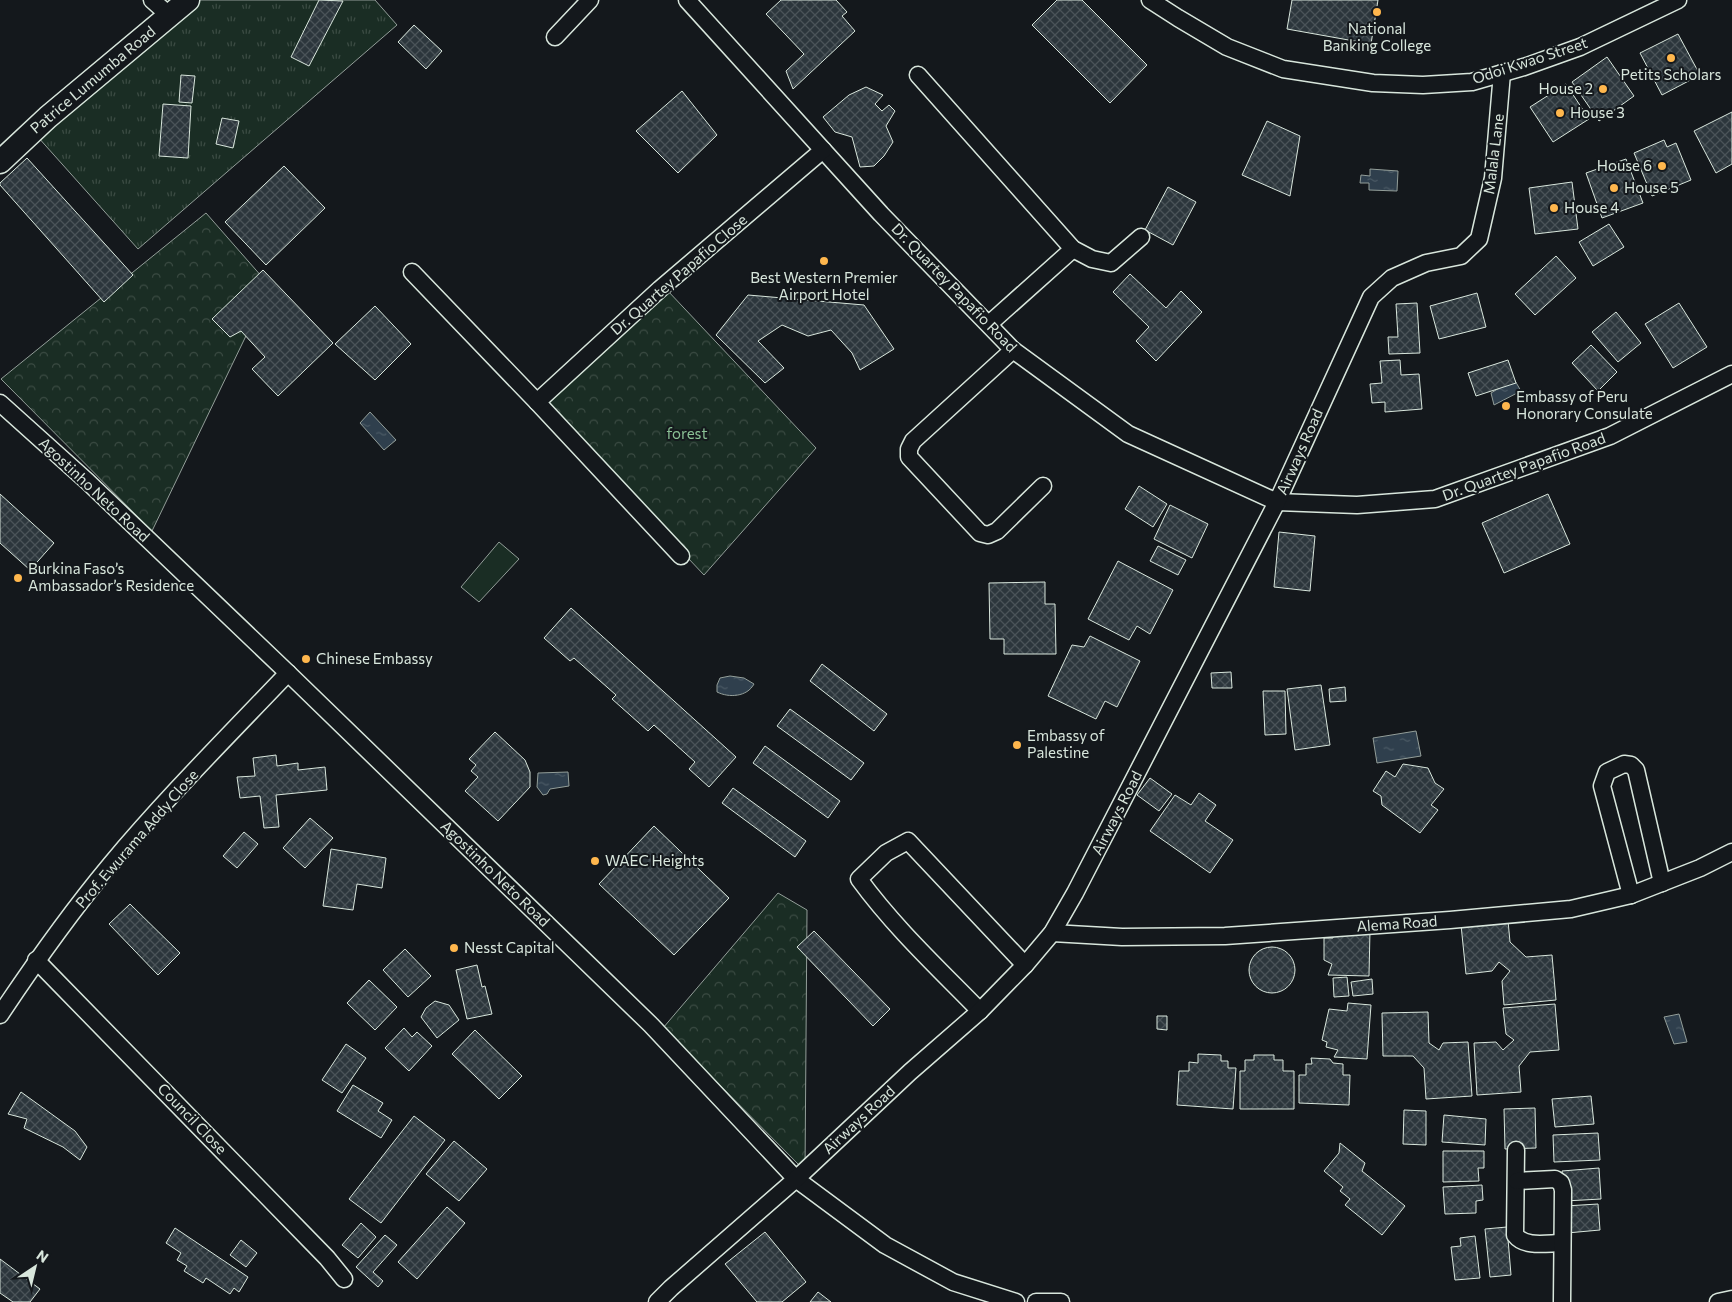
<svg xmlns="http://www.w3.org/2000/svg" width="1732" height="1302" font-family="Commissioner,sans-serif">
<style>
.grass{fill:url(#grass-tufts);stroke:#939e99}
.forest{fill:url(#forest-crowns);stroke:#939e99}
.garden{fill:#1a2d24;stroke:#939e99}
.water{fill:url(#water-ripples);stroke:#939e99}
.building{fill:url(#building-cross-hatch);stroke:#d8e6dc}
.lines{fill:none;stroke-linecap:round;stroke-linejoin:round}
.street-casing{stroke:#d8e6dc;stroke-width:19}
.secondary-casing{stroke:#d8e6dc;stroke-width:25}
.street{stroke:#14181c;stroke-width:16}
.secondary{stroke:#14181c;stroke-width:22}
.poi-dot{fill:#ffb74d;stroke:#14181c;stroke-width:2}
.labels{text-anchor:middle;stroke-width:4;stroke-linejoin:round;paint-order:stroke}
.poi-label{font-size:15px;fill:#d8e6dc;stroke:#14181c;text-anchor:start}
.street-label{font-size:15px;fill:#d8e6dc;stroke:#14181c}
.park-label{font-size:15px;fill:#8ac095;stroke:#14181c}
</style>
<defs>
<pattern id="grass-tufts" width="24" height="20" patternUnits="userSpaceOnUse" patternTransform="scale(1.25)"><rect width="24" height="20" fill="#1a2d24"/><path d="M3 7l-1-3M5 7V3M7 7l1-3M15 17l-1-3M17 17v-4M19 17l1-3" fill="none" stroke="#3b4b43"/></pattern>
<pattern id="forest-crowns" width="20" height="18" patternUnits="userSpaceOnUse" patternTransform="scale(1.25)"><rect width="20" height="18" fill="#1a2d24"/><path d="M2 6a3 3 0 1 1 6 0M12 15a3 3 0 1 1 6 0" fill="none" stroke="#3b4b43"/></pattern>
<pattern id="water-ripples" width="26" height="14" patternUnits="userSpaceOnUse" patternTransform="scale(1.25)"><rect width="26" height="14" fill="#2f3f4d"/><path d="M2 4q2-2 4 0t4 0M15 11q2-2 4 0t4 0" fill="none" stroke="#4c5b66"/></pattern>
<pattern id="building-cross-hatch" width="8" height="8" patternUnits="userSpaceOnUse" patternTransform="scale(1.25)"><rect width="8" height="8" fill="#2c363c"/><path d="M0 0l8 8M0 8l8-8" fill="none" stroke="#4a5358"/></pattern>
</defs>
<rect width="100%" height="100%" fill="#14181c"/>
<polygon class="grass" points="200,0 375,0 397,25 138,249 37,136"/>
<g class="forest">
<polygon points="206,213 270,286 152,531 1,379"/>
<polygon points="667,290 816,448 704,575 541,402"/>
<polygon points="778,893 807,910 805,1171 663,1028"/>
</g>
<polygon class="garden" points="499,542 519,559 479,602 461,587"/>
<g class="water">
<polygon points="1370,169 1398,171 1397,191 1369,190 1369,183 1360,183 1361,175 1370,176"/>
<polygon points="1514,379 1521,391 1494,405 1491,393"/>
<polygon points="370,412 396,440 384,450 360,423"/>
<path d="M730 676 744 678 754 684C747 697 729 698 717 692V685L720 678Z"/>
<polygon points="1416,731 1421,756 1377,763 1373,738"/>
<polygon points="568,772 569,786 550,789 547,794 543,795 537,787 538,773"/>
<polygon points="1679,1014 1687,1042 1674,1044 1664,1017"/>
</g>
<g class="building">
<polygon points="319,0 343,1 309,66 291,57"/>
<polygon points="781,0 836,0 847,12 842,16 855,31 793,89 786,71 804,54 766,14"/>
<polygon points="1057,0 1082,0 1147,65 1110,103 1032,25"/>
<polygon points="1292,0 1378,0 1371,44 1287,29"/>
<polygon points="414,25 442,51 426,69 398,42"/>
<polygon points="1678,34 1700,75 1662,95 1640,53"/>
<polygon points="1607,57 1634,96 1599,121 1572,82"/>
<polygon points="181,75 195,76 192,103 179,102"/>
<polygon points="1566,84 1589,119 1553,142 1530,107"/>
<polygon points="866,87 883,95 875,104 882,111 889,105 895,111 886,126 893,142 884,156 874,166 860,167 852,137 835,132 823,117 849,95"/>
<polygon points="682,91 717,135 678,173 636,131"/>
<polygon points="163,104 191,106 188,158 159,156"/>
<polygon points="1732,112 1732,164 1716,173 1694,131"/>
<polygon points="222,118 239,121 233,148 216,144"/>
<polygon points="1267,121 1300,136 1290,196 1242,175"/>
<polygon points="1664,140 1667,147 1676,143 1691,180 1652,196 1634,153"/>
<polygon points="27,158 133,275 104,302 0,185 0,183"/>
<polygon points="1626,159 1643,203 1602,218 1586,173"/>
<polygon points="284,166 325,208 266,265 225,222"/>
<polygon points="1572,182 1578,229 1535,234 1529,188"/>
<polygon points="1168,187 1196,202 1173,245 1145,230"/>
<polygon points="1609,224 1624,247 1593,266 1579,242"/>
<polygon points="1556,256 1576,278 1535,315 1515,294"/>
<polygon points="263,270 333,343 278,396 252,369 265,357 241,331 230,337 212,319"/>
<polygon points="1130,274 1166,308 1181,291 1202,312 1156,361 1136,341 1149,327 1113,292"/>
<polygon points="1477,293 1486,327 1439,339 1430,306"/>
<polygon points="748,295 864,305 894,349 860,370 852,353 831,330 808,336 782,325 758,341 784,368 765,383 716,335"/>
<polygon points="1417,303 1420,353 1389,354 1388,337 1398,337 1396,304"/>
<polygon points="1679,303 1707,347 1673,368 1645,324"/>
<polygon points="375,306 411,344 375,380 335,344"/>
<polygon points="1616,312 1641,343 1618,362 1592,332"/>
<polygon points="1591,345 1617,372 1598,391 1572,363"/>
<polygon points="1400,360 1401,375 1419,374 1422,409 1385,412 1385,402 1372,403 1370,384 1382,383 1380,361"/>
<polygon points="1508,360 1516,383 1476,396 1468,373"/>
<polygon points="1139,486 1167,504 1153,527 1125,509"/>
<polygon points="0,494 54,543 30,570 0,543"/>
<polygon points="1548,494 1570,544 1504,573 1482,523"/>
<polygon points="1170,505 1208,524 1192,558 1154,539"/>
<polygon points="1279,532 1315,536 1310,591 1274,587"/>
<polygon points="1158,546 1186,560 1178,575 1150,561"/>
<polygon points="1118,561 1173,590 1150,634 1137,626 1129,640 1088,619"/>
<polygon points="1045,582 1045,604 1055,604 1056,654 1004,654 1004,639 990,639 989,583"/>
<polygon points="571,608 736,757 709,787 689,769 695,762 654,725 648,731 612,699 616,695 574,658 570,661 544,638"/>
<polygon points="1090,636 1140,661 1117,707 1105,701 1096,719 1048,696 1072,645 1084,647"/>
<polygon points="822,664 887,714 874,731 810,681"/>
<polygon points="1231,672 1232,688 1212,688 1211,673"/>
<polygon points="1321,685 1330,745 1295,750 1287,689"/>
<polygon points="1345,687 1346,701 1330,702 1329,689"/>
<polygon points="1263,691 1285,691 1286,734 1265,735"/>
<polygon points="790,709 864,763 851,780 777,726"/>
<polygon points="495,732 525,760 530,772 530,787 498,821 465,791 478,777 471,771 476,765 469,759"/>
<polygon points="765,746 840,801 828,818 753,763"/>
<polygon points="276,755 277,766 298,763 298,770 325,767 327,790 276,795 279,827 264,828 260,796 240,798 237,777 255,776 253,758"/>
<polygon points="1403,764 1428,768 1435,783 1444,789 1431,805 1438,810 1420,833 1382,805 1381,796 1373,791 1386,771 1395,777"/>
<polygon points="1150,778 1172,794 1159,811 1137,795"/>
<polygon points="733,788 806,841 795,857 722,803"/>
<polygon points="1199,793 1216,805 1205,821 1233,840 1210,873 1150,831 1175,795 1191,805"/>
<polygon points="310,818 333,838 305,868 283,848"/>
<polygon points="654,826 729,898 674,955 599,884"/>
<polygon points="244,832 258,844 237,868 223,856"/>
<polygon points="331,849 386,858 382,888 357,884 353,910 323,906"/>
<polygon points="130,904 180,953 158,975 109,924"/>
<polygon points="1507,910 1510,942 1526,957 1552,955 1556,1000 1504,1005 1502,981 1510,971 1499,962 1492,971 1466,974 1460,915"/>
<polygon points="1333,929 1370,930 1369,976 1328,975 1332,964 1324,960 1324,938 1333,938"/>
<polygon points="814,931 890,1009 873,1026 797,947"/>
<circle cx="1272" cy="970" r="23"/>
<polygon points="405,949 431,976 408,997 383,970"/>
<polygon points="477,965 482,987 485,986 492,1014 467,1019 456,970"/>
<polygon points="1347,977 1349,996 1334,997 1333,978"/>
<polygon points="1372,979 1373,994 1353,996 1351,982"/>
<polygon points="369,980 397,1007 375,1030 347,1003"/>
<polygon points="435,1001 449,1005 459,1020 437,1038 421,1017 426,1008"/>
<polygon points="1348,1003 1371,1005 1367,1059 1334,1057 1338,1050 1326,1047 1327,1042 1322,1040 1329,1009 1347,1011"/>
<polygon points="1555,1004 1559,1050 1530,1052 1519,1066 1521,1092 1477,1095 1474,1043 1496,1042 1503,1050 1514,1040 1506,1034 1503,1008"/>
<polygon points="1428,1012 1429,1043 1439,1050 1443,1043 1468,1042 1472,1096 1426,1099 1424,1068 1413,1056 1383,1056 1382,1013"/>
<polygon points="1157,1016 1167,1016 1167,1030 1157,1029"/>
<polygon points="404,1028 412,1037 417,1032 432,1046 409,1071 385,1048"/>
<polygon points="475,1030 522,1076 499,1099 452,1054"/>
<polygon points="346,1044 366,1058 342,1093 322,1080"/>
<polygon points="1198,1054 1221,1055 1221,1061 1228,1061 1228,1068 1236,1068 1233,1109 1177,1105 1179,1071 1189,1071 1189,1062 1198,1063"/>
<polygon points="1254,1055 1274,1055 1274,1060 1283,1060 1283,1071 1294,1071 1294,1109 1240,1109 1240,1071 1245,1071 1245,1060 1254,1060"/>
<polygon points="1311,1058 1330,1059 1333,1063 1343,1064 1343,1075 1350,1075 1349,1105 1299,1103 1299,1075 1306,1075 1306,1064 1312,1064"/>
<polygon points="353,1085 383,1103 378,1111 392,1120 381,1138 337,1111"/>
<polygon points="21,1092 75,1131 87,1147 80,1160 63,1147 24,1128 27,1119 8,1114"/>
<polygon points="1591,1096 1594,1124 1555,1127 1552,1099"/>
<polygon points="1535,1108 1536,1148 1505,1149 1504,1109"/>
<polygon points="1404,1110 1426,1111 1426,1145 1403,1144"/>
<polygon points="1444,1115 1486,1119 1485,1145 1442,1142"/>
<polygon points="414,1116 445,1140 381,1223 349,1199"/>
<polygon points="1598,1133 1600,1160 1554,1162 1553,1135"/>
<polygon points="454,1141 487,1169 459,1201 426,1174"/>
<polygon points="1340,1143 1365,1163 1362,1171 1405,1206 1382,1235 1345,1205 1350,1199 1340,1191 1343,1187 1324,1171 1339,1153"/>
<polygon points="1443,1151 1484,1151 1484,1168 1478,1168 1479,1181 1443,1182"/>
<polygon points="1599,1168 1601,1199 1565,1201 1562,1171"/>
<polygon points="1482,1185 1483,1200 1476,1201 1476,1213 1445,1214 1443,1187"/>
<polygon points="1598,1204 1600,1230 1567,1233 1565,1206"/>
<polygon points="447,1207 465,1223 417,1279 398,1262"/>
<polygon points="361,1223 376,1237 358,1258 342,1245"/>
<polygon points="1507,1227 1511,1275 1490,1277 1485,1229"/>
<polygon points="175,1228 248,1277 239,1292 234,1288 230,1294 206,1278 203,1283 184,1271 187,1266 177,1260 181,1253 166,1243"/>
<polygon points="765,1232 806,1282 782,1302 757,1302 725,1264"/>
<polygon points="385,1235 397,1245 373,1272 383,1281 378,1287 356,1267"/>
<polygon points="1475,1236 1480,1278 1455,1280 1451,1247 1461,1246 1460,1238"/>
<polygon points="241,1240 257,1253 246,1267 230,1255"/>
<polygon points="0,1259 40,1289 30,1302 13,1302 0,1293"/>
<polygon points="818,1292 831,1302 810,1302"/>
</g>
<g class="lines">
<g class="street-casing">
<g id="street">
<polyline points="152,0 170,16"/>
<polyline points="687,0 881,214 1013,350 1128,434 1277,502 1357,505 1435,499 1610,436 1732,374"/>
<polyline points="1150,0 1178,18 1227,47 1283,69 1373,83 1423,85 1472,82 1524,67 1580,47 1678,0"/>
<polyline points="555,37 590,0"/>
<polyline points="918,75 1073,249 1092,259 1111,263 1141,237"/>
<polyline points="412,272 537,402 681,556"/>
<polyline points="989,324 1073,249"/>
<polyline points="1013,350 913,441 909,449 909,457 980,533 988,535 997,531 1043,486"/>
<polyline points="537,402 660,289 823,150"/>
<polyline points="0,403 88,482 288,673 651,1025 796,1179 885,1245 953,1282 1016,1302"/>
<polyline points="1631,895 1602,786 1607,772 1624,764 1631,765 1636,770 1662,883"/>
<polyline points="1052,933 1122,937 1225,936 1450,920 1571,909 1631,895 1700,868 1732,852"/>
<polyline points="36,960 327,1258 344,1279"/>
<path d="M980 1011C938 968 894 927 859 879L886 853 908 841 1025 965"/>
<path d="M0 1015C34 964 70 913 110 865 166 798 228 736 288 673"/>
<path d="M1516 1150 1515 1235C1525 1248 1547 1243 1562 1243"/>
<polyline points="1517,1181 1555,1179 1561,1183 1563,1190 1562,1302"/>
<polyline points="657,1302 671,1288 796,1179 910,1072 980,1011 1025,965 1052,933 1075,893 1277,502 1371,297 1392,278 1426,263 1461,256 1479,239 1493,178 1502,73"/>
<polyline points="1036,1302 1061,1302"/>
<polyline points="1718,1302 1732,1299"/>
</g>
</g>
<g class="secondary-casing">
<polyline id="secondary" points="0,162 48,117 188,0"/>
</g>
<use href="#street" class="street"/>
<use href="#secondary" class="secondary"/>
</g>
<g class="poi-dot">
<circle cx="1377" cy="12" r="5"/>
<circle cx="1671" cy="58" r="5"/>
<circle cx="1603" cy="89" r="5"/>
<circle cx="1560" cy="113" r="5"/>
<circle cx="1662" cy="166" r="5"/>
<circle cx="1614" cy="188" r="5"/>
<circle cx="1554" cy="208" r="5"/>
<circle cx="824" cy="261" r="5"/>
<circle cx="1506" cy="406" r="5"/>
<circle cx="18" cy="578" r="5"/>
<circle cx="306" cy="659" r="5"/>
<circle cx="1017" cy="745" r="5"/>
<circle cx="595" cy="861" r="5"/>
<circle cx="454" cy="948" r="5"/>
</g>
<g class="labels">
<g class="poi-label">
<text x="1377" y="34" text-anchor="middle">National<tspan x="1377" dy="17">Banking College</tspan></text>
<text x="1671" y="80" text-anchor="middle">Petits Scholars</text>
<text x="1593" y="94" text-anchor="end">House 2</text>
<text x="1570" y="118">House 3</text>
<text x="1652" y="171" text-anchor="end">House 6</text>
<text x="1624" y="193">House 5</text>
<text x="1564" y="213">House 4</text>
<text x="824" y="283" text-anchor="middle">Best Western Premier<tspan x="824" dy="17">Airport Hotel</tspan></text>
<text x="1516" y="402">Embassy of Peru<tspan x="1516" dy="17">Honorary Consulate</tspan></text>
<text x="28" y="574">Burkina Faso’s<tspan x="28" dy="17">Ambassador’s Residence</tspan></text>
<text x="316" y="664">Chinese Embassy</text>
<text x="1027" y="741">Embassy of<tspan x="1027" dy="17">Palestine</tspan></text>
<text x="605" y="866">WAEC Heights</text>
<text x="464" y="953">Nesst Capital</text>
</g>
<g class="street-label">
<text transform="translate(1530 61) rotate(-18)" y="5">Odoi Kwao Street</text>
<text transform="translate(93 80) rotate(-40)" y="5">Patrice Lumumba Road</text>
<text transform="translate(1494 154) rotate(-83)" y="5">Malala Lane</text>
<text transform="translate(679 275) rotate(-41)" y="5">Dr. Quartey Papafio Close</text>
<text transform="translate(954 288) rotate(46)" y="5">Dr. Quartey Papafio Road</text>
<text transform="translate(1300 452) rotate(-66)" y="5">Airways Road</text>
<text transform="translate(1524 467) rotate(-20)" y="5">Dr. Quartey Papafio Road</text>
<text transform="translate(94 490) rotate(43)" y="5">Agostinho Neto Road</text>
<text transform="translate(1117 813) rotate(-63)" y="5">Airways Road</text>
<text transform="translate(137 839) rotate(-49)" y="5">Prof. Ewurama Addy Close</text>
<text transform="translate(495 874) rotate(44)" y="5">Agostinho Neto Road</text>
<text transform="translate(1397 924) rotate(-4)" y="5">Alema Road</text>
<text transform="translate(192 1119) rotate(46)" y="5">Council Close</text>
<text transform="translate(859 1120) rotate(-43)" y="5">Airways Road</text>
</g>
<g class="park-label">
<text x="687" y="439">forest</text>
</g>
</g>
<g transform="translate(35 1267) rotate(35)" stroke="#14181c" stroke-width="4" paint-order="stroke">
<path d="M0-4L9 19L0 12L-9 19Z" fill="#d8e6dc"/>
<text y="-8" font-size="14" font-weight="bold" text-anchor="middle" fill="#d8e6dc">N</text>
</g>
</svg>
